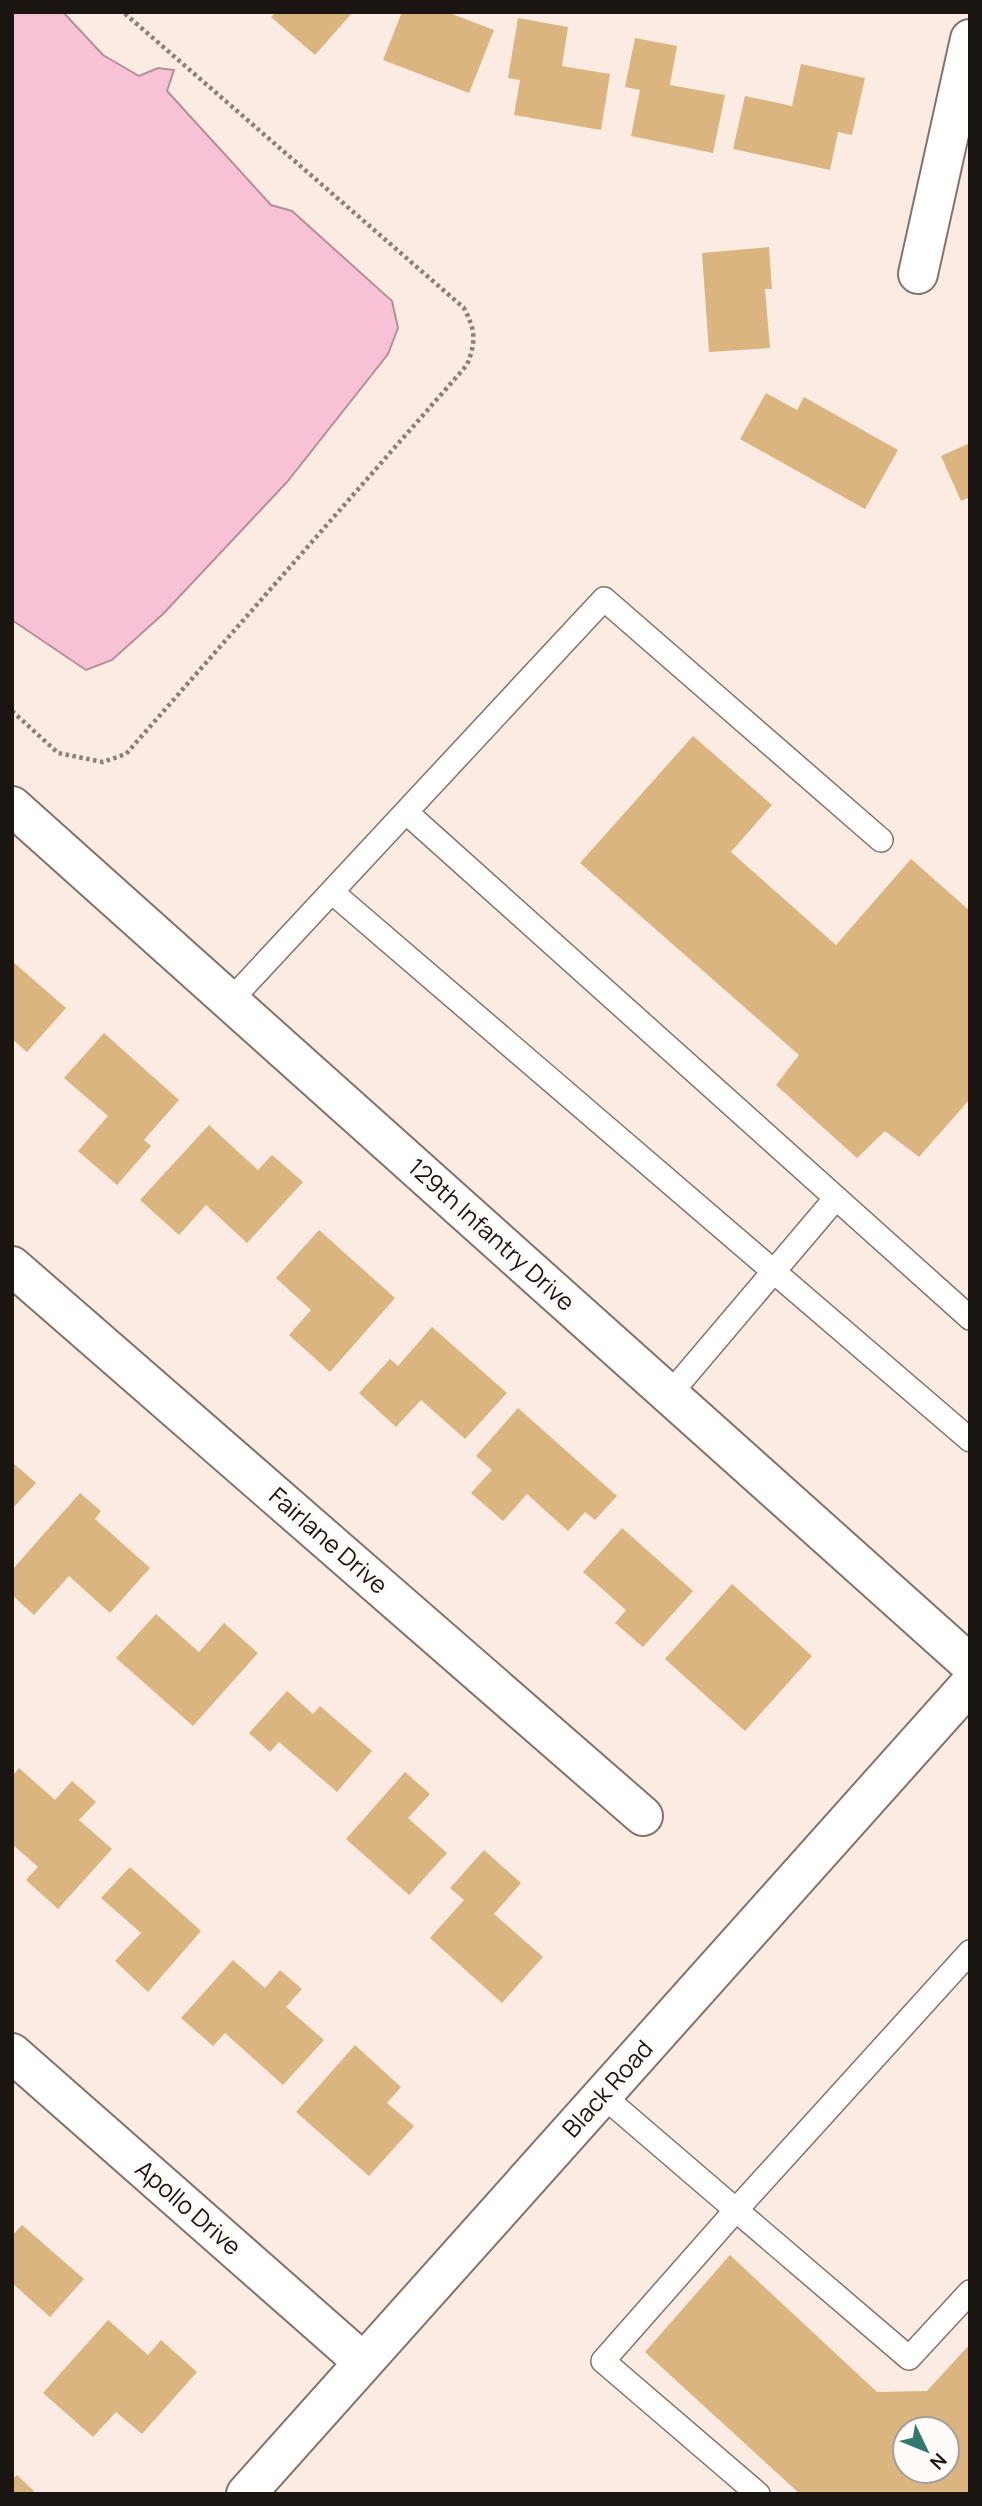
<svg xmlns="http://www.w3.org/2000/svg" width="982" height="2506" font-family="Manrope,sans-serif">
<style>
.water{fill:#f7c2d6;stroke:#b58e9b;stroke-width:2}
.building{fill:#dab580;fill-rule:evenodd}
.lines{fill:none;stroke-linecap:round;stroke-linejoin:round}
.service-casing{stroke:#83736c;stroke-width:26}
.minor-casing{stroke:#83736c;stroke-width:42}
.tertiary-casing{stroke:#83736c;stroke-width:42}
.secondary-casing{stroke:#83736c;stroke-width:42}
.path{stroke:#8b7f79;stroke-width:4.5;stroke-dasharray:3.5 3.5;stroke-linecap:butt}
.service{stroke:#fff;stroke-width:23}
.minor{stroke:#fff;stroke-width:38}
.tertiary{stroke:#fff;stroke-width:38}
.secondary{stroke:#fff;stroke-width:38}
.labels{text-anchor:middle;stroke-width:7;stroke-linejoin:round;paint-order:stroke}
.street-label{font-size:24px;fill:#1b1512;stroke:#fffbf9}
</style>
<rect width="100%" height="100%" fill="#fcebe2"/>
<polygon class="water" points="12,12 63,12 103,55 139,76 158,68 174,70 167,91 271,205 292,211 392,301 398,328 388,354 287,482 163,614 112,660 86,670 12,620"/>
<g class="building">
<polygon points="276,12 353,12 315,55 271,17"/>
<polygon points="402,12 447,12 494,30 469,93 383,60"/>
<polygon points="518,18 568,27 562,66 610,74 601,130 514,115 520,80 508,78"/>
<polygon points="635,38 677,46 670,85 725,95 713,153 631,136 640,90 625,87"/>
<polygon points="801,64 865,78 852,135 838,132 830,170 733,149 745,96 792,106"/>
<polygon points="769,247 772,289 765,289 770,348 709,352 702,253"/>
<polygon points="766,393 797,410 804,397 898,450 865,509 740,439"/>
<polygon points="970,443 970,497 961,501 941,456"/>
<polygon points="693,736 772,805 731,852 836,945 911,859 970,911 970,1099 919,1157 885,1131 857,1158 776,1085 799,1055 580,863"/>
<polygon points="12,961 66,1008 27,1052 12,1039"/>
<polygon points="104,1033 179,1100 144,1140 151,1146 117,1185 78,1151 108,1116 64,1078"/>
<polygon points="209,1125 258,1170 272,1155 303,1182 247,1243 206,1205 179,1235 140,1200"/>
<polygon points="319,1230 395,1298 330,1372 289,1335 311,1310 276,1278"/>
<polygon points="432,1327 507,1393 465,1439 421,1400 396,1427 359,1393 390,1359 398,1366"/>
<polygon points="518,1408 617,1496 595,1520 585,1512 568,1531 527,1494 503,1521 471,1493 492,1470 476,1456"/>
<polygon points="12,1462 36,1483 12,1509"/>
<polygon points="80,1493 101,1511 95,1519 150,1568 110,1613 69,1576 34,1615 12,1595 12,1570"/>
<polygon points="622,1528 693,1591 643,1647 615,1623 626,1610 583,1572"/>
<polygon points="732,1584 812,1656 745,1731 665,1659"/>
<polygon points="156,1614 199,1652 224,1623 258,1653 193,1726 116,1658"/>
<polygon points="287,1691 313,1714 320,1706 372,1751 337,1792 279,1742 270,1752 249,1733"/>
<polygon points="19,1768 55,1800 72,1781 96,1802 79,1820 112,1849 58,1909 26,1880 38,1867 12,1844 12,1776"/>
<polygon points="405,1772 430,1794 408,1818 447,1853 409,1895 346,1839"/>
<polygon points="484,1850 521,1883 494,1914 543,1957 502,2003 430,1938 464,1900 450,1888"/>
<polygon points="130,1867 201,1931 148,1992 115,1961 141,1933 101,1898"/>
<polygon points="233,1960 265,1988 280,1970 302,1989 286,2007 324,2040 283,2085 225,2033 213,2046 181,2018"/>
<polygon points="355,2045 401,2087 387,2103 414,2126 369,2176 296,2112"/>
<polygon points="22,2225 84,2279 50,2317 12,2283 12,2236"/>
<path d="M730 2255 877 2392 927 2391 970 2344V2494H800L645 2352ZM905 2429H947V2471H905Z"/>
<polygon points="108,2320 148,2355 161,2340 197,2372 142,2434 116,2412 93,2437 43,2393"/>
<polygon points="17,2475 37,2494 12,2494 12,2480"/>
</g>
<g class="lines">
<g class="service-casing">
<g id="service">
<polyline points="407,813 970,1318"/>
<polyline points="333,893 970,1440"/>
<polyline points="230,1001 604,599 881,840"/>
<polyline points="669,1395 836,1198"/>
<polyline points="602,2095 736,2210 970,1952"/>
<polyline points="758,2494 603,2361 736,2210 909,2358 970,2292"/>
</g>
</g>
<g class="minor-casing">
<g id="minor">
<polyline points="918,274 970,39"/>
<polyline points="12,1266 643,1816"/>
<polyline points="12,2053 363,2362"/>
</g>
</g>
<g class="tertiary-casing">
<polyline id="tertiary" points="12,806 970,1664"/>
</g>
<g class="secondary-casing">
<polyline id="secondary" points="246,2494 970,1684"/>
</g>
<path class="path" d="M12 711 58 753 103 762 126 754 467 365C476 341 476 332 464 308L123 12"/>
<use href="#service" class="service"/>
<use href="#minor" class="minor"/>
<use href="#tertiary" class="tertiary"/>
<use href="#secondary" class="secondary"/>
</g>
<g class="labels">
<g class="street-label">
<text transform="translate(491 1235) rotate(42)" y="8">129th Infantry Drive</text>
<text transform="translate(328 1541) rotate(41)" y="8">Fairlane Drive</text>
<text transform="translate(608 2089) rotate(-48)" y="8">Black Road</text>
<text transform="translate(188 2208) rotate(41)" y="8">Apollo Drive</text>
</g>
</g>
<rect width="982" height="2506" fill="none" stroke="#1b1512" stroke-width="28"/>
<g transform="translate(926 2450) rotate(133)"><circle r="33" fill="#fffbf9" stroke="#a49f9d" stroke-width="2"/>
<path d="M0-5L12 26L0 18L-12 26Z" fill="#31786f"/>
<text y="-10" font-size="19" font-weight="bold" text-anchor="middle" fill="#1b1512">N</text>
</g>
</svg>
